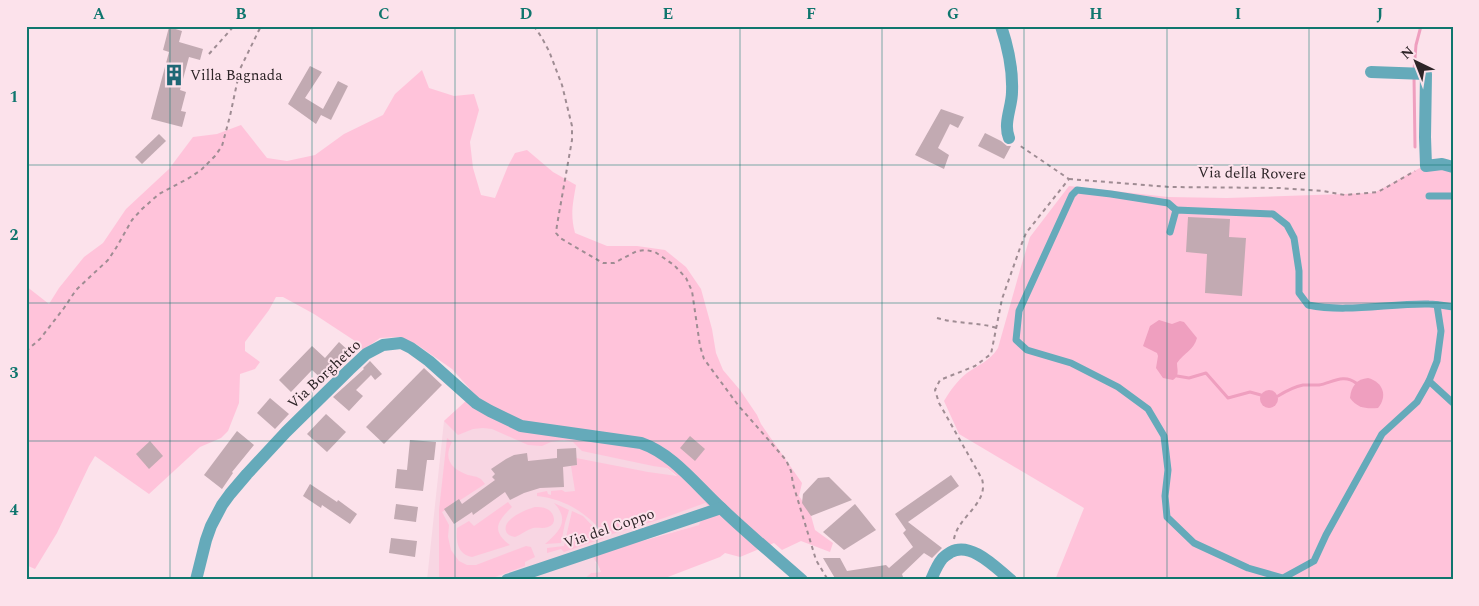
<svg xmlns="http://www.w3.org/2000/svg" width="1479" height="606" font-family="Spectral,serif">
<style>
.built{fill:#f8d6e3}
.green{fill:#ffc3da}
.water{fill:#ef9fbf}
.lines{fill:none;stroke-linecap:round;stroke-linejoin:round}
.stream{stroke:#ef9fbf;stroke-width:3}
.building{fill:#c2aab2}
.path{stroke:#9f8c93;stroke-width:2;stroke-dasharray:4 4;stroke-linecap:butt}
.lane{stroke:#65aaba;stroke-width:7}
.street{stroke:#65aaba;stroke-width:12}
.grid{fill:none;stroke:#0f766e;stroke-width:1;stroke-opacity:0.55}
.labels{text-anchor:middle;stroke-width:4;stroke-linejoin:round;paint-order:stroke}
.poi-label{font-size:15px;fill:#2d2427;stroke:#fce2eb;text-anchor:start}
.street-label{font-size:15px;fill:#2d2427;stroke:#fce2eb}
.neatline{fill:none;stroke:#0f766e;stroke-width:2}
.grid-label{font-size:16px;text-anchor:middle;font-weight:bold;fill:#0f766e}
</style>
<rect width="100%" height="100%" fill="#fce2eb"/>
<polygon class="built" points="466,401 656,458 708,506 700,525 650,538 595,562 598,565 601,572 591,573 583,580 427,580 444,421"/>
<g class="green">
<path d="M422 70 429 88 454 96 474 94 479 110 470 142 473 168 481 195 495 198 508 166 515 153 527 150 553 172 576 185C573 203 570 214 575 233L607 246H637L665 250 686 267 701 289 712 329 716 353 723 370 740 390 757 415 761 424 802 483 799 496 810 512 815 530 833 543 830 552 801 541 782 550 774 543 740 557 725 553 720 557 660 580H583L591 573 601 572 598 565 592 555 699 525 708 506 705 503 664 518 606 536C588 514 566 499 537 496V493L547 491 548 494 551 495V491L562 490 565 492 575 491 571 466 577 465 576 458 648 472 677 476 667 468 653 466 582 451 573 442 564 440 551 442 542 446 528 445 492 429 483 428 473 429 458 435 444 421 466 401 469 388 452 369 416 344 398 337 380 338 363 350 355 341 314 314 283 297H276L269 310 245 342V351L260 362 255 369 240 374 239 403 228 431 221 438 200 447 149 494 95 456 89 466 57 533 35 569 26 565V286L49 304 59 288 84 257 103 243 126 209 169 169 193 137 217 134 241 125 267 158 287 161 315 155 344 134 383 115 395 94Z"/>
<path d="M1453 162V580H1055L1084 508 959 434 944 401C950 391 957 381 967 373 978 365 990 361 998 348L1022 263 1030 237 1069 186 1168 197 1227 198 1374 193 1429 163Z"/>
<path d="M447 438 452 442C443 459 451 469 468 475 471 476 476 476 479 478 482 479 483 482 485 484L442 512 449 525 448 537 451 550 459 561 467 565H476L526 546 531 547 535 557 525 562V566L487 580H439V510Z"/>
<path d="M508 502 512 507C497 521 491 531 510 545L472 557C457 554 456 541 457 528L469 521 474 526Z"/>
<path d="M554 503 569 510 565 523 561 543 545 544C560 531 570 520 554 503Z"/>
<path d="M535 507C539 507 543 507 547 509 554 512 558 524 548 527 543 529 538 527 533 528 526 530 521 535 515 537 511 536 507 535 506 531 502 519 527 509 535 507Z"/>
<polygon points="572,511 583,516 604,538 564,552 561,549 547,553 547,548 564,546"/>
</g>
<g class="water">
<path d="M1159 320 1172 324 1180 321 1184 322 1197 338C1194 350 1184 353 1177 363 1177 369 1180 376 1173 380L1163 378 1156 368 1158 356 1157 353 1143 346 1150 326Z"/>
<path d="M1368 378C1383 382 1388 396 1378 408 1366 409 1357 408 1350 398 1351 386 1357 379 1368 378Z"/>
<circle cx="1269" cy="399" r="9"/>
</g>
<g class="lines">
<g class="stream">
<polyline points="1414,70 1416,45 1421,26"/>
<polyline points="1414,76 1415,147"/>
<polyline points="1177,376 1189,378 1206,373 1228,398 1250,392 1261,395"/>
<path d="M1278 396C1286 391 1293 387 1303 385 1308 385 1314 385 1319 385 1331 383 1344 373 1356 383"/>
</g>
</g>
<g class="building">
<polygon points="169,27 182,31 179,42 203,49 200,60 189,57 180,90 186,92 181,111 186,112 182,127 151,119 169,52 163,50"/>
<polygon points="310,66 322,72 305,98 323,109 338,81 348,86 331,120 321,115 316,124 288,104"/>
<polygon points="941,109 964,117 958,128 950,124 938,148 949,155 944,169 915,155"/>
<polygon points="985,133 1001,141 1007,146 1011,146 1004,159 978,146"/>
<polygon points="159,134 166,141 142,164 135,157"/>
<polygon points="1188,217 1230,219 1229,237 1246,238 1242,296 1205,293 1207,254 1186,252"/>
<polygon points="339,342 351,353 324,381 312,370 291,392 279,380 312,346 325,358"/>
<polygon points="370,361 382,374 375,380 371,375 356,390 363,396 349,411 333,397 364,369 363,368"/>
<polygon points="424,368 442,385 384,444 366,427"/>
<polygon points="270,398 289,414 275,429 257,413"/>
<polygon points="326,414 346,432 327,452 307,434"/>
<polygon points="237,431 254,445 232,472 233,473 222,489 204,475"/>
<polygon points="690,436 705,449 695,461 680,448"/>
<polygon points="410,440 436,442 434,460 427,460 423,491 395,488 397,469 407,470"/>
<polygon points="150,441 163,456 149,469 136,454"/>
<polygon points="576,448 577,465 563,467 564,487 540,488 524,493 510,500 505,492 473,515 472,512 454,524 444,509 459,499 462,504 495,480 492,477 495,474 491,469 506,459 514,455 527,453 528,461 557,458 557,449"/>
<polygon points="951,475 959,486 908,522 942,548 932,558 924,553 902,574 904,580 836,580 823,558 840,558 847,571 886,565 889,568 913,547 903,533 906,530 895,514"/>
<polygon points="829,477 852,500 811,516 802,503 803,494 818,478"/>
<polygon points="310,484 337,502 338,500 357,514 350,524 322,505 321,508 303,496"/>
<polygon points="396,504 418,507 416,522 394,519"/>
<polygon points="855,504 876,530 844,550 823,532"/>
<polygon points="391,538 417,541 415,557 389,553"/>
</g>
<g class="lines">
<g class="path">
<polyline points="534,26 542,38 549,51 562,85 572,126 572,140 557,225 556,233 560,238 603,263 614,263 637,251 646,250 655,252 674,265 686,278 692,291 700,346 704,359 738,405 786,460 791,471 793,484 816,560 828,580"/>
<polyline points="209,54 234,26"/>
<polyline points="1069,179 1170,187 1279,188 1323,191 1345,195 1378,192 1415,171"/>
<path d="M937 318C957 324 977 322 997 328"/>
<polyline points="26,351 40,339 64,308 76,290 108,260 116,248 132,220 142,209 159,194 189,178 201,170 215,156 222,146 230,116 240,69 261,26"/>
<path d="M954 539C958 516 989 504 982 479L939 403 935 390 940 380 975 366 991 354 1002 299 1020 248 1026 233 1069 179 1019 145"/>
</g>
<g class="lane">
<polyline points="1429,196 1453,196"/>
<polyline points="1176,210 1168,203 1111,194 1077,190 1072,195 1019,311 1016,340 1027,350 1071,363 1118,387 1148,409 1164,436 1168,470 1165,496 1167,517 1194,543 1248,568 1283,578 1314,561 1326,535 1382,434 1417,402 1429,381"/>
<path d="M1170 232 1176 210 1273 214 1287 225 1294 238 1299 271V293L1308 305C1347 313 1390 303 1429 304 1437 304 1445 306 1453 307"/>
<polyline points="1437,305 1441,331 1437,361 1429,381 1453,403"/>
</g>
<g class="street">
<path d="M1001 26C1008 47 1013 70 1012 92 1012 107 1003 123 1009 138"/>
<polyline points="1371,72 1426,74 1425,137 1426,166 1442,164 1453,167"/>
<path d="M196 580 206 540 211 526 222 505 230 494 247 474 286 432 349 370 366 354 383 345 401 343 411 348 429 361 476 403 490 411 521 426 641 443C673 454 696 485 721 508 747 533 775 556 802 580"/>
<polyline points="507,580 721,508"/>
<path d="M931 580C934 573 937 565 942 559 944 556 948 554 951 552 971 541 996 568 1011 580"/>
</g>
</g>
<path class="grid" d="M170 26V580M312 26V580M455 26V580M597 26V580M740 26V580M882 26V580M1024 26V580M1167 26V580M1309 26V580M26 165H1453M26 303H1453M26 441H1453"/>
<defs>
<g id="building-bare" transform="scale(1.725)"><path d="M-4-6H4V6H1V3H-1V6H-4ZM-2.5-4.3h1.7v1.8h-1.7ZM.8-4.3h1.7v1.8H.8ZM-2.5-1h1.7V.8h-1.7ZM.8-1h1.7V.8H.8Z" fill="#1f6775" stroke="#fce2eb" stroke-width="2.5" paint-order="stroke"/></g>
</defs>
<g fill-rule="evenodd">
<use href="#building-bare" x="174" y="75"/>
</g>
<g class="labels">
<g class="poi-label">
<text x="190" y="80">Villa Bagnada</text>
</g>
<g class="street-label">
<text transform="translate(1252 173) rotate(1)" y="5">Via della Rovere</text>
<text transform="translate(324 374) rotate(-43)" y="5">Via Borghetto</text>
<text transform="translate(609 528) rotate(-19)" y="5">Via del Coppo</text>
</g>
</g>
<rect width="1479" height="606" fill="none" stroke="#fce2eb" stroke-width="55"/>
<g transform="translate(1416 62) rotate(317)" stroke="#fce2eb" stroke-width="4" paint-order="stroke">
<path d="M0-4L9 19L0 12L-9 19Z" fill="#2d2427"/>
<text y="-8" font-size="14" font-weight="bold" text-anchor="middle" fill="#2d2427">N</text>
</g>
<rect x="28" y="28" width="1424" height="550" class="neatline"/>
<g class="grid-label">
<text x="99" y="19">A</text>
<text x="241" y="19">B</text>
<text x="384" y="19">C</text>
<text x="526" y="19">D</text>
<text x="668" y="19">E</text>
<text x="811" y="19">F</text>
<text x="953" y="19">G</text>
<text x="1096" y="19">H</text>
<text x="1238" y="19">I</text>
<text x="1380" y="19">J</text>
<text x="14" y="102">1</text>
<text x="14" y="240">2</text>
<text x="14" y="378">3</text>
<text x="14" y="515">4</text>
</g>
</svg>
